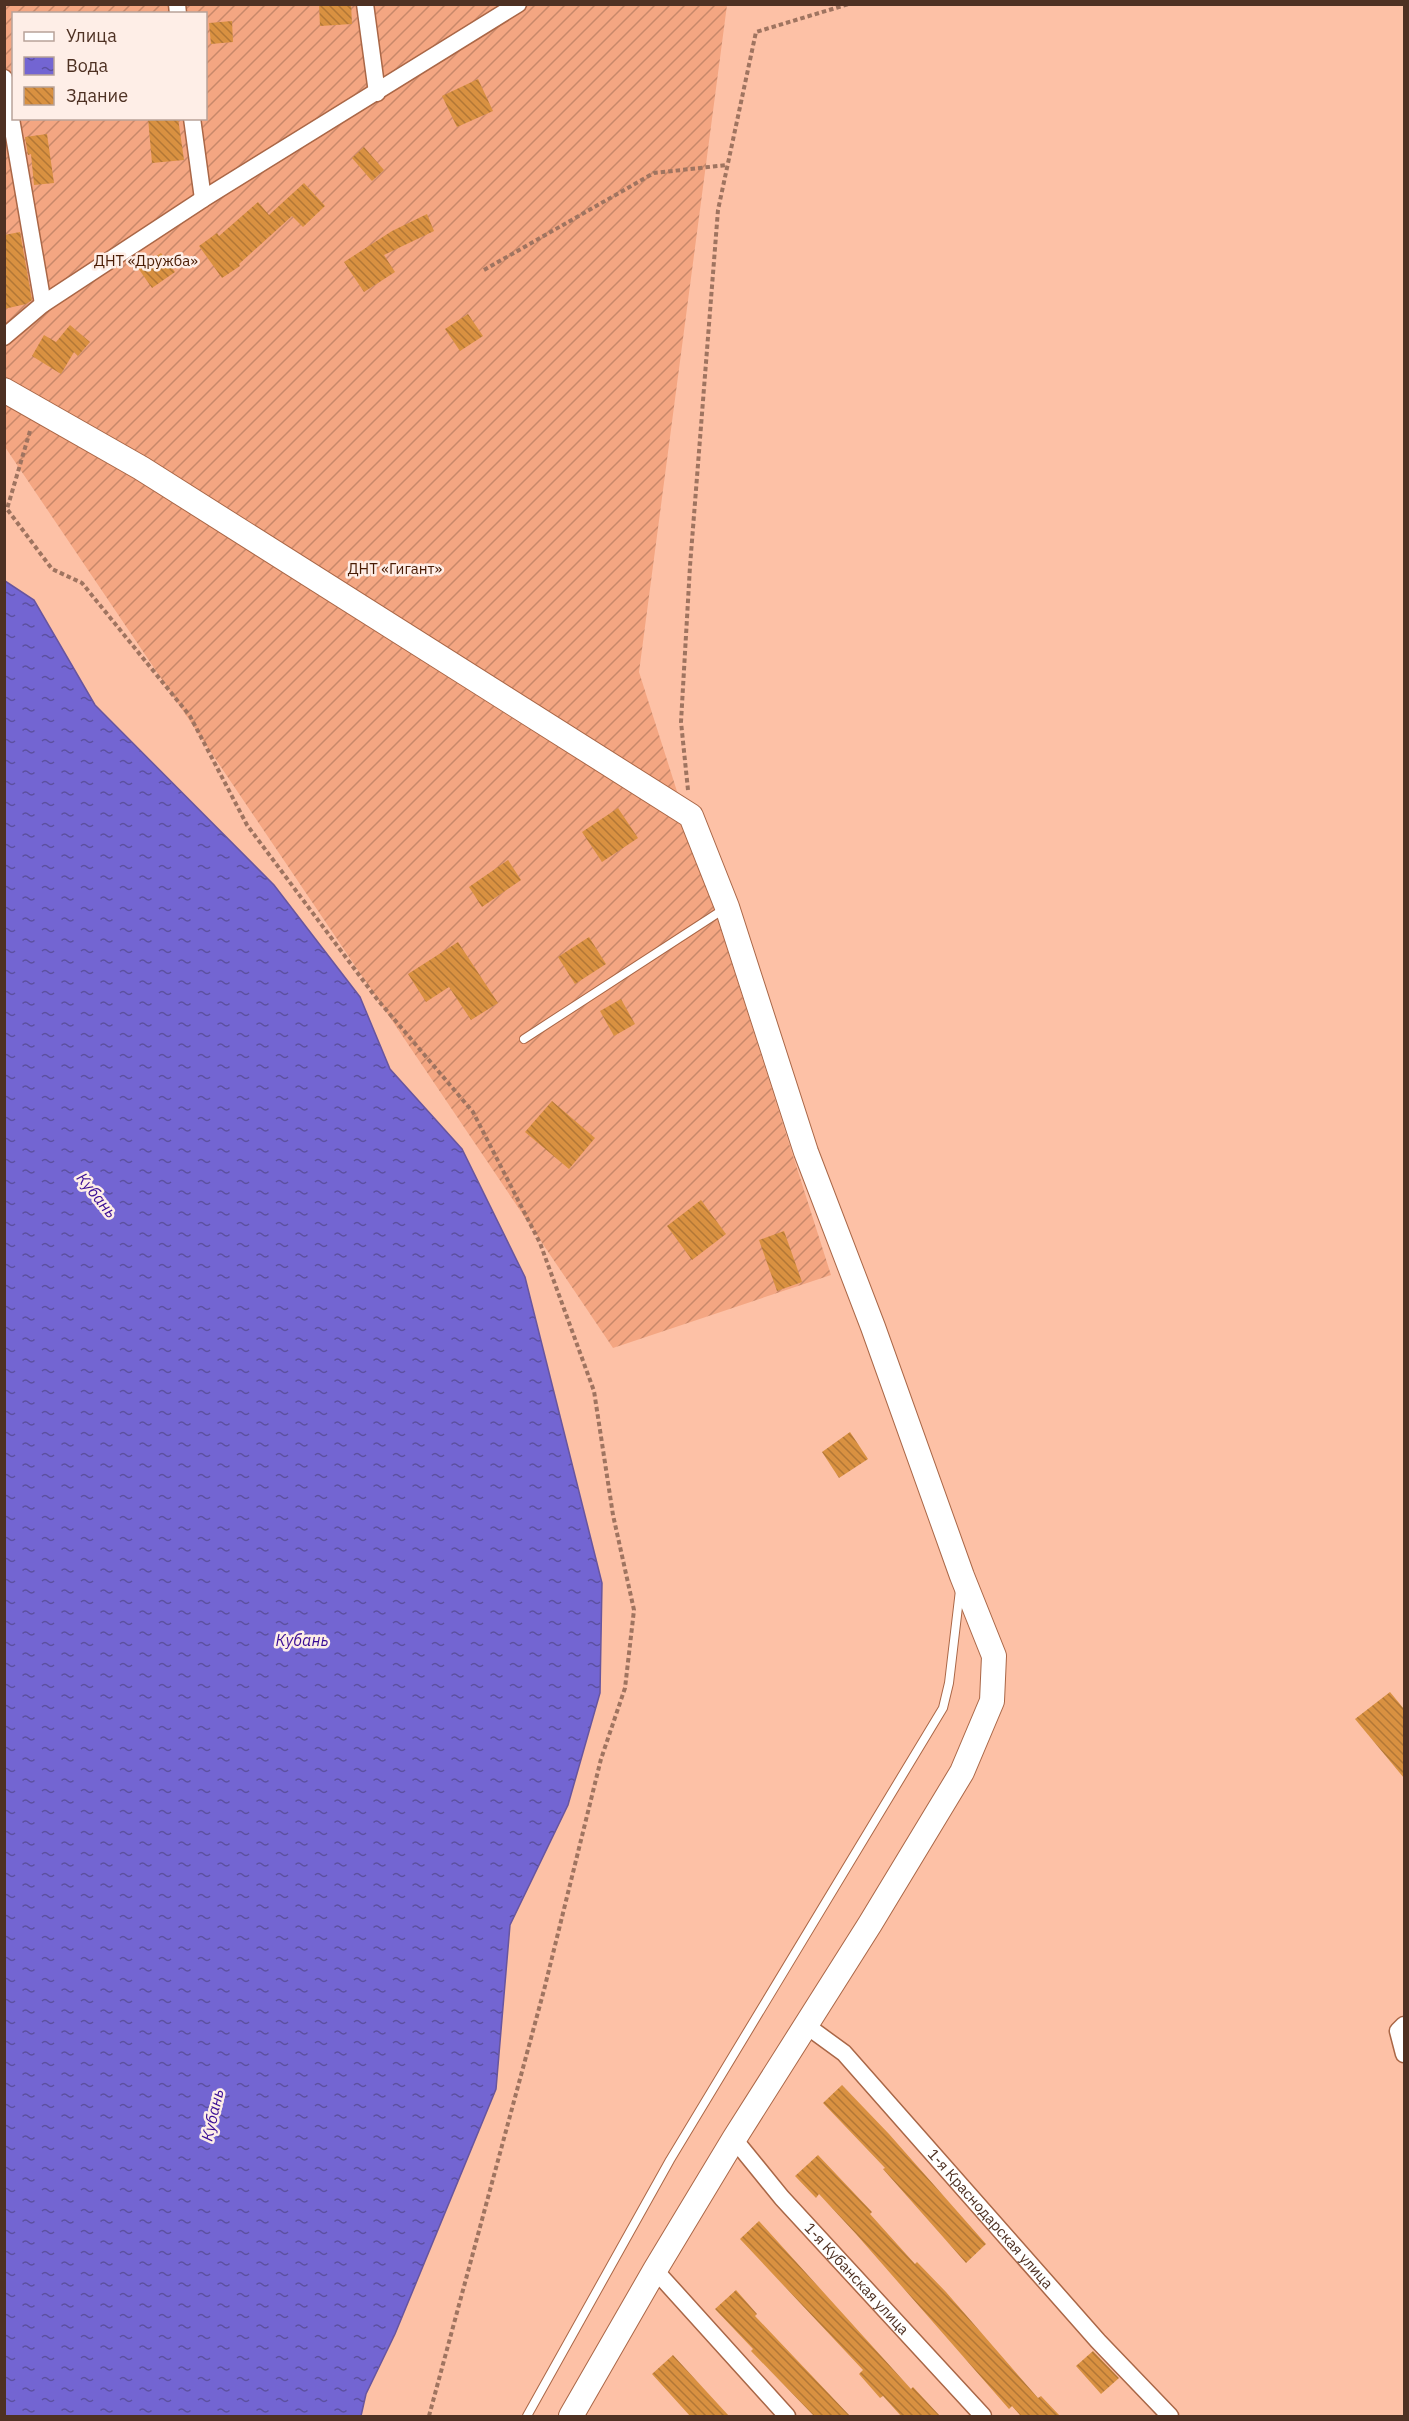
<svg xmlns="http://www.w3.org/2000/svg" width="1409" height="2421" font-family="'IBM Plex Sans',sans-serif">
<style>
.garden{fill:url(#garden-furrows);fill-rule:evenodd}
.water{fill:url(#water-ripples);stroke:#68559e;stroke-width:1.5}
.building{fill:url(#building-back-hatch)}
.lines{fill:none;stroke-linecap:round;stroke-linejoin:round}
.lane-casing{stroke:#aa6747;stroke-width:10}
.street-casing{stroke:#aa6747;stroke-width:19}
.secondary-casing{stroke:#aa6747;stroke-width:26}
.path{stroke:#9f7460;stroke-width:4;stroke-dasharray:4.5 3;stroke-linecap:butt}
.lane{stroke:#fff;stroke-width:8}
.street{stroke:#fff;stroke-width:16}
.secondary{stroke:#fff;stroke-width:24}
.labels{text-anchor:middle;stroke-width:5;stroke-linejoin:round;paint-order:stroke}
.park-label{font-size:15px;fill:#491c04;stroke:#feeee7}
.street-label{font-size:15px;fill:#4e3123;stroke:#feeee7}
.water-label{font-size:16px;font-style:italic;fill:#3a0d95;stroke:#feeee7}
</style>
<defs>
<pattern id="garden-furrows" width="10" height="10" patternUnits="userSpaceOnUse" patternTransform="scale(1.5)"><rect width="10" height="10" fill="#f4a682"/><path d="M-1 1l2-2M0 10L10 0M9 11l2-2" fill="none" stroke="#c8886a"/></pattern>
<pattern id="water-ripples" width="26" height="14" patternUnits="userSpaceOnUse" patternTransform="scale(1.5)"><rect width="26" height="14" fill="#7365d2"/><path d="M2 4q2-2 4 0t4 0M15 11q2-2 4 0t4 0" fill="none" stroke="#5c50a0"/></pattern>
<pattern id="building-back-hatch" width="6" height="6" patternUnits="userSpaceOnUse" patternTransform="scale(1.5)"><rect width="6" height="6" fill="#d99141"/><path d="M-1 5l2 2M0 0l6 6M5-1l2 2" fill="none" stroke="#b27736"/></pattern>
</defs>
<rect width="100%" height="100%" fill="#fdc1a6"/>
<path class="garden" d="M4 5H727L639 672 831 1275 613 1348 5 447ZM14 14H206V118H14Z"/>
<polygon class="water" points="5,581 34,600 95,705 274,885 360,997 390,1069 462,1149 525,1277 602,1583 600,1693 568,1805 510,1925 496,2089 395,2334 366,2394 361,2416 5,2416"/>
<g class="building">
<polygon points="319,4 351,4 352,24 320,26"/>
<polygon points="232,21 233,42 211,44 209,23"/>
<polygon points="478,79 493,111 457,127 442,96"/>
<polygon points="148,118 178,118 184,160 152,163"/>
<polygon points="47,134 54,183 34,185 31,154 28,155 25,137"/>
<polygon points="364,147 384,170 372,181 352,158"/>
<polygon points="304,183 325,206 303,227 292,216 239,264 240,266 222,278 199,246 217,233 219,236 258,202 269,215"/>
<polygon points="427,214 434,231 384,255 395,272 364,292 344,262 392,231"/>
<polygon points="20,232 32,300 26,304 4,309 4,235"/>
<polygon points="161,253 175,272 152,288 138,268"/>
<polygon points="468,314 483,336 460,351 445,329"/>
<polygon points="70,325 90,342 78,356 74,352 61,374 32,356 44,335 56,342"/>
<polygon points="618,808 638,838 602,862 582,832"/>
<polygon points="508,860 521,880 482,907 469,887"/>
<polygon points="589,937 606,964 575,984 558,957"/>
<polygon points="458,942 498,1003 471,1020 449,987 426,1002 408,974"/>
<polygon points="621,999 635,1024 614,1036 600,1011"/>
<polygon points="552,1101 595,1138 569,1169 525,1132"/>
<polygon points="701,1200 726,1234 692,1260 667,1226"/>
<polygon points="784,1231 802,1282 777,1291 759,1240"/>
<polygon points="850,1432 868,1459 839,1478 822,1452"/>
<polygon points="1390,1692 1404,1709 1404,1778 1355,1719"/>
<polygon points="842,2085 889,2134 986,2244 966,2263 883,2169 885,2168 823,2103"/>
<polygon points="818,2155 872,2212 870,2214 915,2264 917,2262 946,2292 1038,2398 1041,2396 1060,2416 1018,2416 1020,2415 1012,2406 1009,2409 856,2234 819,2194 816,2198 795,2176"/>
<polygon points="759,2221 911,2389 913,2387 940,2416 901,2416 883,2396 880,2398 859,2374 863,2370 740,2239"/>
<polygon points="736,2290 757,2314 755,2316 850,2416 814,2416 751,2351 753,2349 715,2309"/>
<polygon points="1093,2351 1119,2378 1101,2394 1076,2366"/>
<polygon points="673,2355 706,2391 729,2416 690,2416 652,2374"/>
</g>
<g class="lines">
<g class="lane-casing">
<g id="lane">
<polyline points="524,1039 724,909"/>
<polyline points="527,2416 670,2160 943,1708 949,1683 960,1590"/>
</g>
</g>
<g class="street-casing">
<g id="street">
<polyline points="177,4 178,14"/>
<polyline points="365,4 377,93"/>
<polyline points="4,78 43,304"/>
<polyline points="192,118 203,199"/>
<polyline points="4,337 43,304 203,199 518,4"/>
<polyline points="1404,2025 1398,2031 1404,2054"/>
<path id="s1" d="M807 2026 844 2053 1098 2341 1170 2416"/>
<path id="s2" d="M734 2139 782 2198 983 2416"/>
<polyline points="655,2270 787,2416"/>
</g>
</g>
<g class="secondary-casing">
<polyline id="secondary" points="4,390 141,468 691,816 727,907 806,1152 873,1327 962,1576 994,1656 992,1701 962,1772 870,1924 734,2139 655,2270 571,2416"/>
</g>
<g class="path">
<polyline points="484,270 654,173 727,165"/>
<polyline points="30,431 7,509 52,569 82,583 190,716 247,825 377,999 473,1112 540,1243 594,1391 613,1515 634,1610 625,1688 601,1759 544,1990 429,2416"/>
<polyline points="688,790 681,722 690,566 718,210 756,32 849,4"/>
</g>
<use href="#lane" class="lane"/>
<use href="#street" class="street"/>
<use href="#secondary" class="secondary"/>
</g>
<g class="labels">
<g class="park-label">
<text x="146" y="266">ДНТ «Дружба»</text>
<text x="395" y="574">ДНТ «Гигант»</text>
</g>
<g class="street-label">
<text dy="5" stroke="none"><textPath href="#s1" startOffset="267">1-я Краснодарская улица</textPath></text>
<text dy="5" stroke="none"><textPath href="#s2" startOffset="186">1-я Кубанская улица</textPath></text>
</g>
<g class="water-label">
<text transform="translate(97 1195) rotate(51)" y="6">Кубань</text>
<text x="302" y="1646">Кубань</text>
<text transform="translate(212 2115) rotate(-77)" y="6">Кубань</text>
</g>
</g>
<rect width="1409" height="2421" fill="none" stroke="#4e3123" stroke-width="12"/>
<rect x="12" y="12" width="195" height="108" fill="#feeee7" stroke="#b8a299" stroke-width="1.5"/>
<rect x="24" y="32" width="30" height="9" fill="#ffffff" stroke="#b8a299" stroke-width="1.5"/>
<text x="66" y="42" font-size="18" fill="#4e3123">Улица</text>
<rect x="24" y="57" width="30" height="18" fill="url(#water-ripples)" stroke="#b8a299" stroke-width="1.5"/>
<text x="66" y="72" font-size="18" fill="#4e3123">Вода</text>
<rect x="24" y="87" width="30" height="18" fill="url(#building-back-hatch)" stroke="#b8a299" stroke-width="1.5"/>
<text x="66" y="102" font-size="18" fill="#4e3123">Здание</text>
</svg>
